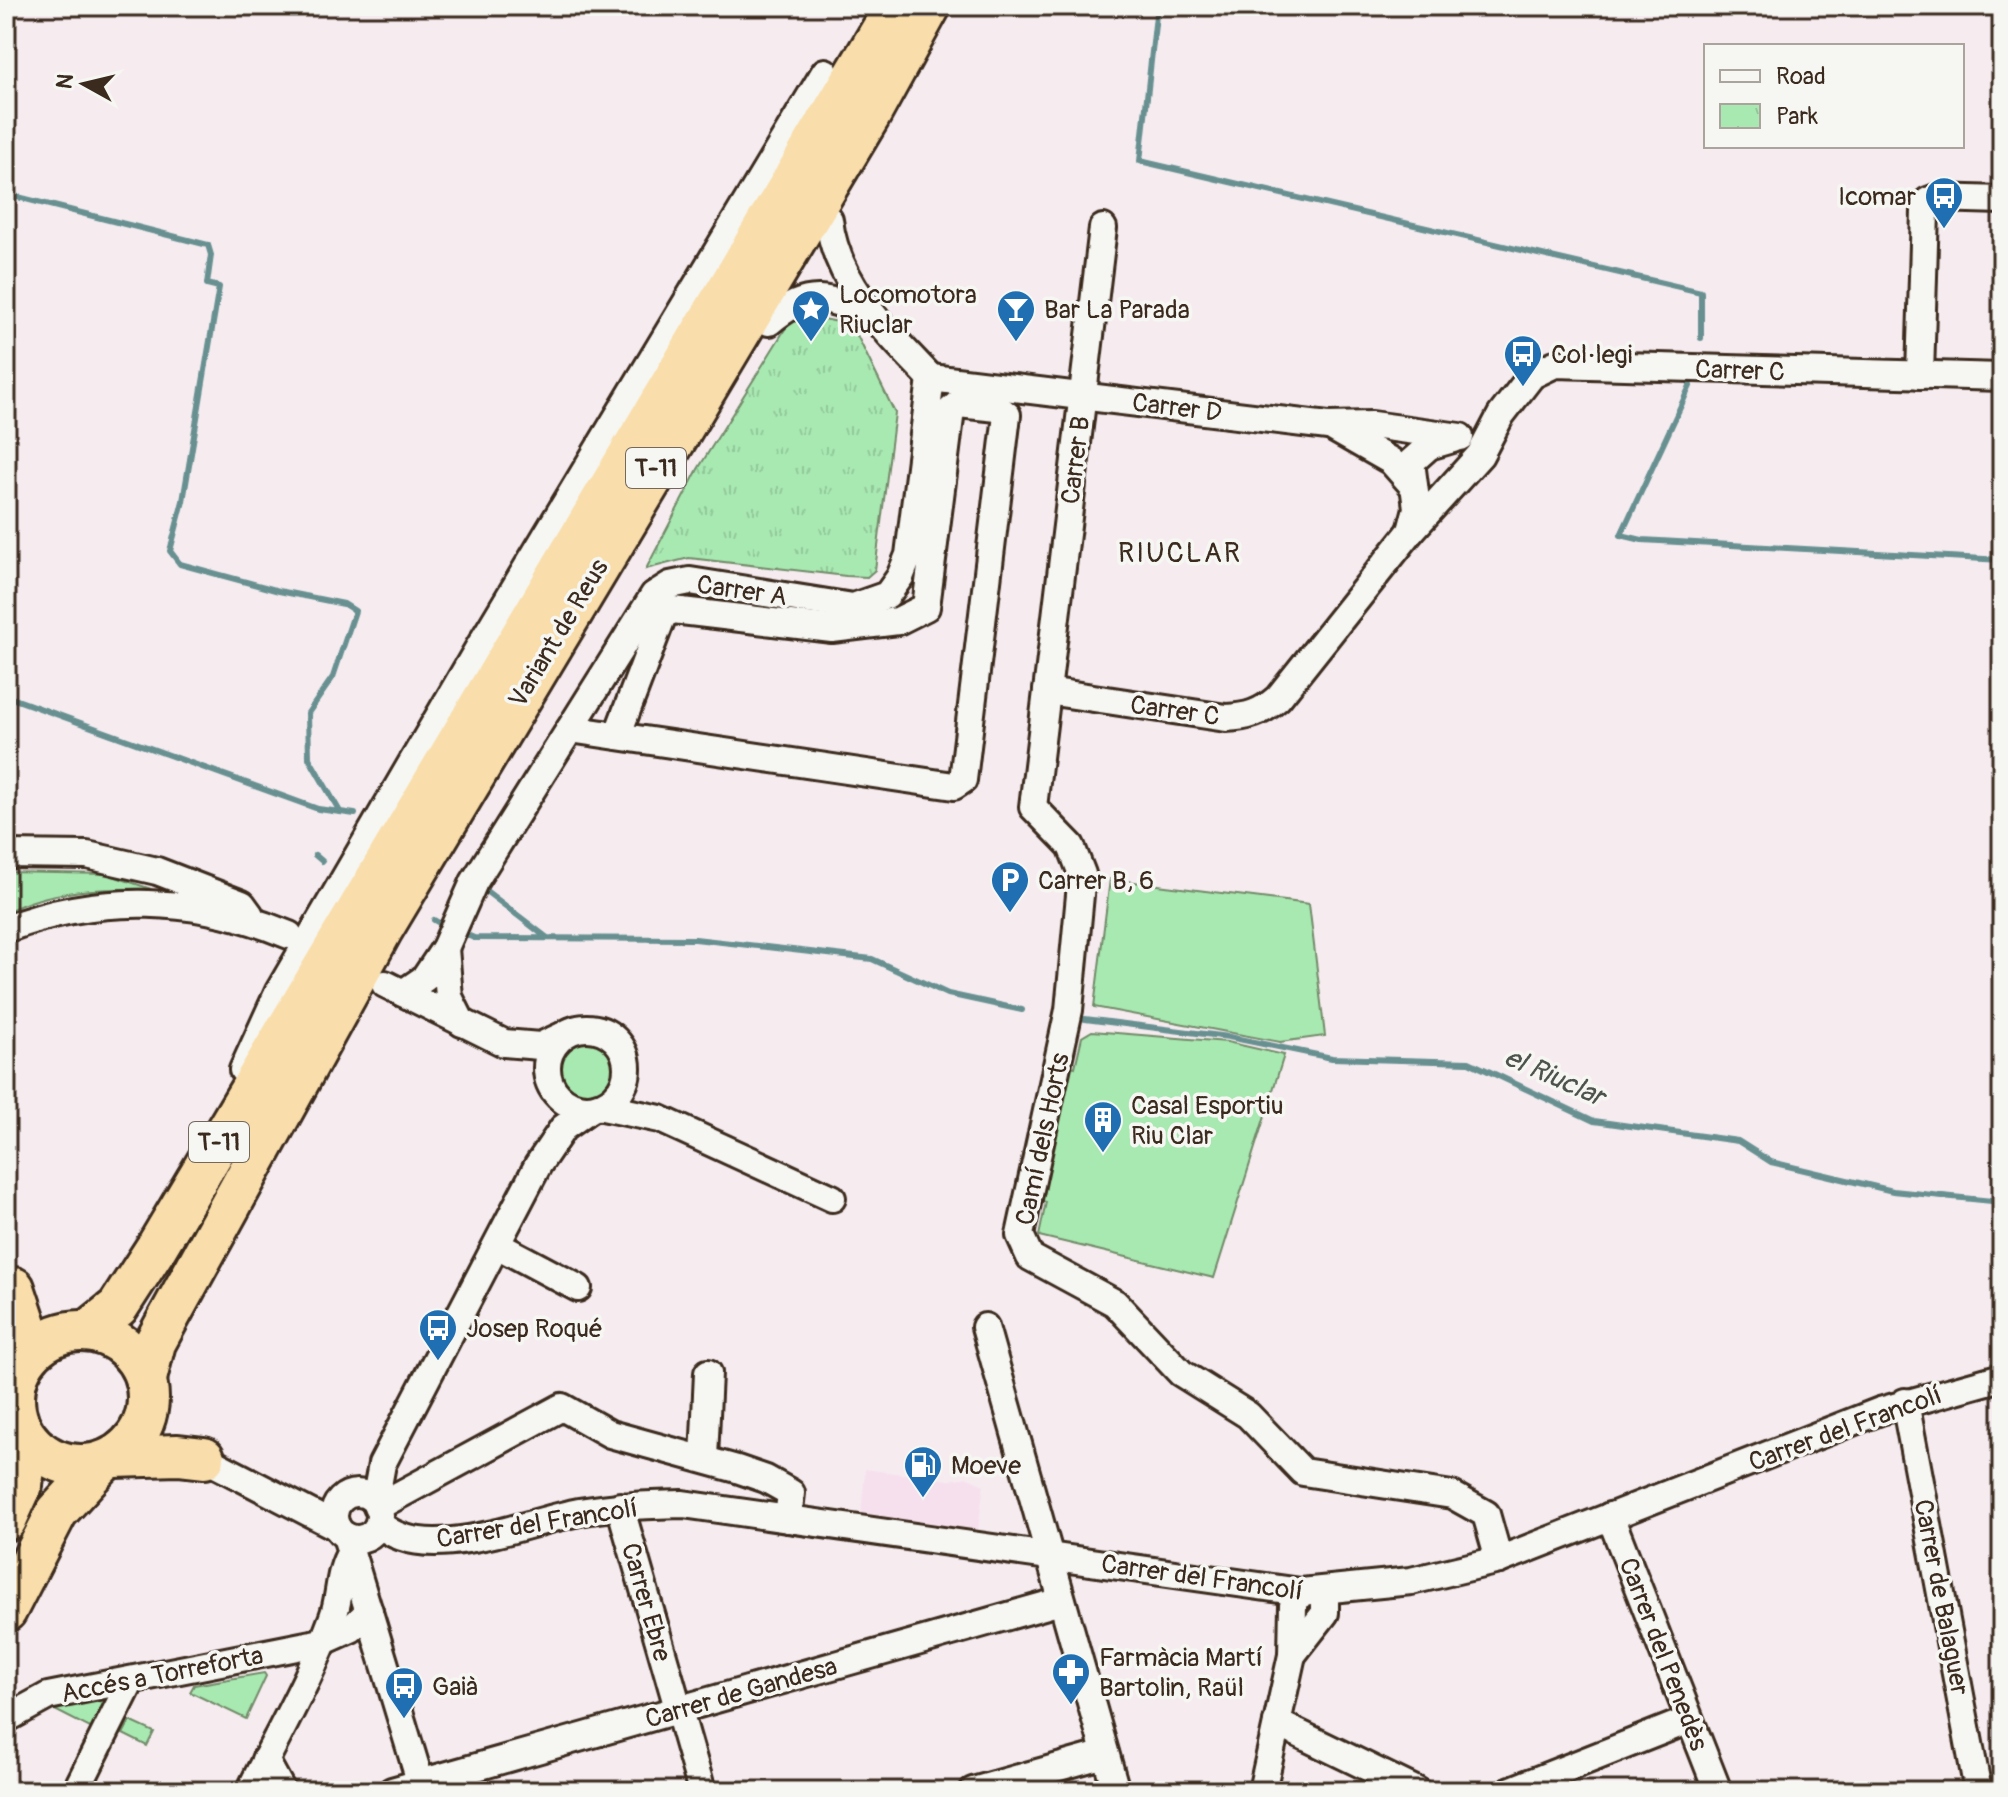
<svg xmlns="http://www.w3.org/2000/svg" width="2008" height="1797" font-family="Pangolin,sans-serif">
<style>
.built{fill:#f6e0ed}
.green{fill:#a8e9b2;stroke:#728a68;stroke-width:2}
.park{fill:url(#park-tufts);stroke:#728a68;stroke-width:2}
.lines{fill:none;stroke-linecap:round;stroke-linejoin:round}
.stream{stroke:#679091;stroke-width:6}
.minor-casing{stroke:#3b2a1e;stroke-width:32}
.highway-casing{stroke:#3b2a1e;stroke-width:46}
.minor{stroke:#f6f6f2;stroke-width:26}
.highway{stroke:#f9deab;stroke-width:40}
.labels{text-anchor:middle;stroke-width:7;stroke-linejoin:round;paint-order:stroke}
.shield{fill:#f6f6f2;stroke:#73675e;stroke-width:2}
.shield-label{font-size:24px;font-weight:bold;fill:#3b2a1e}
.poi-label{font-size:26px;fill:#3b2a1e;stroke:#f6f6f2;text-anchor:start}
.street-label{font-size:26px;fill:#3b2a1e;stroke:#f6f6f2}
.neighbourhood-label{font-size:28px;letter-spacing:2px;fill:#3b2a1e;stroke:#f6f6f2}
.water-label{font-size:28px;font-style:italic;fill:#4d544e;stroke:#f6f6f2}
</style>
<defs>
<pattern id="park-tufts" width="24" height="20" patternUnits="userSpaceOnUse" patternTransform="scale(2)"><rect width="24" height="20" fill="#a8e9b2"/><path d="M3 7l-1-3M5 7V3M7 7l1-3M15 17l-1-3M17 17v-4M19 17l1-3" fill="none" stroke="#92c899"/></pattern>
</defs>
<rect width="100%" height="100%" fill="#f6ecf0"/>
<filter id="ink" filterUnits="userSpaceOnUse"><feTurbulence type="fractalNoise" baseFrequency=".0125" numOctaves="2"/><feDisplacementMap in="SourceGraphic" scale="16" xChannelSelector="R" yChannelSelector="G"/><feConvolveMatrix kernelMatrix="1 2 1 2 8 2 1 2 1" color-interpolation-filters="sRGB"/></filter>
<g filter="url(#ink)">
<polygon class="built" points="865,1469 950,1480 966,1477 984,1485 978,1530 861,1513"/>
<g class="green">
<path d="M6 872 107 874 151 889C102 888 51 889 6 912Z"/>
<polygon points="1110,879 1309,904 1325,1036 1280,1042 1094,1007"/>
<polygon points="1092,1031 1227,1042 1284,1055 1214,1278 1039,1236 1046,1202 1034,1199 1066,1065 1075,1067 1082,1037"/>
<circle cx="587" cy="1067" r="31"/>
<polygon points="264,1673 266,1676 246,1719 190,1692 194,1685"/>
<polygon points="107,1699 92,1729 53,1709 54,1709"/>
<polygon points="130,1721 154,1732 147,1746 123,1734"/>
</g>
<polygon class="park" points="795,313 852,325 895,413 875,570 867,577 846,576 689,558 646,569 698,469"/>
<g class="lines">
<g class="stream">
<polyline points="1157,6 1140,161 1701,292 1701,338"/>
<polyline points="6,65 16,6"/>
<polyline points="6,194 208,245 211,255 207,284 219,287 183,501 170,551 180,564 279,591 344,604 355,611 333,677 308,713 309,758 339,810"/>
<polyline points="1690,386 1621,535 1642,540 2002,560"/>
<polyline points="6,696 318,809 355,814"/>
<polyline points="315,855 322,861"/>
<polyline points="486,891 546,937"/>
<polyline points="434,920 441,924"/>
<polyline points="465,934 474,938 695,939 872,959 948,994 1022,1010"/>
<polyline points="1085,1019 1229,1037 1332,1058 1469,1062 1594,1121 1738,1141 1771,1162 1893,1191 2002,1202"/>
</g>
<g class="minor-casing">
<g id="minor">
<path d="M829 220C836 284 888 333 931 378"/>
<polyline points="1103,228 1033,807 1071,846 1082,874 1069,1010 1020,1235 1030,1257 1115,1303 1181,1373 1248,1415 1303,1472 1452,1495 1486,1514 1499,1560"/>
<path d="M769 322C810 287 829 297 874 318"/>
<polyline points="1920,375 1925,211 1928,201 1936,198 2002,200"/>
<polyline points="931,378 1328,426 1372,425 1460,437"/>
<polyline points="1335,429 1391,461 1414,487"/>
<polyline points="1411,531 1417,508 1411,462 1429,446 1453,439"/>
<path d="M1047 691 1226 718C1248 717 1261 713 1278 698L1411 531 1480 455 1501 415 1532 375 1555 364 2002 377"/>
<polyline points="570,729 617,736 954,786 963,780 1007,415 998,408 958,404 951,410 926,607 898,621 832,629 673,610 663,615 617,736"/>
<polyline points="6,854 87,855 157,871 242,904 250,915"/>
<path d="M6 929C99 893 197 896 289 935"/>
<polyline points="445,948 449,997 462,1023"/>
<polyline points="385,984 504,1043 540,1046 562,1036"/>
<polyline points="403,993 425,978 445,948 474,882 654,595 670,585 690,581 853,607 887,595 900,577 909,555 931,378"/>
<circle cx="587" cy="1068" r="40"/>
<polyline points="243,1070 279,991 481,644 825,72"/>
<polyline points="598,1106 660,1119 832,1198"/>
<polyline points="497,1245 578,1288"/>
<polyline points="985,1327 1116,1791"/>
<polyline points="1905,1402 1978,1791"/>
<polyline points="204,1458 337,1527"/>
<polyline points="704,1458 708,1373"/>
<circle cx="357" cy="1516" r="23"/>
<polyline points="375,1502 382,1464 538,1165 563,1128 591,1108"/>
<polyline points="620,1506 702,1791"/>
<polyline points="377,1507 562,1407 610,1434 737,1469 766,1479 791,1493 788,1519"/>
<polyline points="1610,1516 1718,1791"/>
<path d="M379 1523C422 1567 526 1522 579 1512 614 1506 648 1505 683 1504L1301 1592 1411 1581 1499 1560 1880 1411 2002 1377"/>
<polyline points="346,1536 423,1791"/>
<polyline points="1292,1655 1325,1613 1325,1592"/>
<polyline points="6,1719 48,1696 322,1642 351,1629 369,1611"/>
<polyline points="1277,1723 1417,1791"/>
<polyline points="265,1760 282,1791"/>
<polyline points="76,1791 131,1681"/>
<path d="M250 1791C278 1734 311 1677 333 1617 341 1596 338 1572 351 1552"/>
<polyline points="392,1791 1061,1601"/>
<polyline points="973,1791 1105,1754"/>
<polyline points="1262,1791 1292,1655 1293,1605 1301,1592"/>
<polyline points="1509,1791 1689,1720"/>
</g>
</g>
<g class="highway-casing">
<g id="highway">
<polyline points="14,1288 26,1324 22,1365"/>
<circle cx="81" cy="1398" r="67"/>
<polyline points="88,1331 118,1307 156,1248 896,6"/>
<polyline points="146,1379 155,1343 168,1319 382,930 869,117 930,6"/>
<polyline points="114,1457 178,1455 204,1458"/>
<polyline points="6,1520 22,1485 27,1440"/>
<polyline points="6,1611 57,1512 103,1462"/>
</g>
</g>
<use href="#minor" class="minor"/>
<use href="#highway" class="highway"/>
</g>
</g>
<defs>
<g id="bus-pin" transform="scale(2)"><path d="M0 17L-7.5 6A9.5 9.5 0 1 1 7.5 6Z" fill="#1f6fb2" stroke="#f6f6f2"/><path d="M-5-6H5V4H4V6H2V4H-2V6H-4V4H-5ZM-3.5-4V0h7V-4ZM-3.5 1.2v1.5H-2V1.2ZM2 1.2v1.5H3.5V1.2Z" fill="#fff"/></g>
<g id="sight-pin" transform="scale(2)"><path d="M0 17L-7.5 6A9.5 9.5 0 1 1 7.5 6Z" fill="#1f6fb2" stroke="#f6f6f2"/><path d="M0-6L1.8-2.2L6-1.7L2.9 1.2L3.7 5.4L0 3.3L-3.7 5.4L-2.9 1.2L-6-1.7L-1.8-2.2Z" fill="#fff"/></g>
<g id="bar-pin" transform="scale(2)"><path d="M0 17L-7.5 6A9.5 9.5 0 1 1 7.5 6Z" fill="#1f6fb2" stroke="#f6f6f2"/><path d="M-6-5H6L.8 .8V4.5H3.5V6h-7V4.5H-.8V.8Z" fill="#fff"/></g>
<g id="parking-pin" transform="scale(2)"><path d="M0 17L-7.5 6A9.5 9.5 0 1 1 7.5 6Z" fill="#1f6fb2" stroke="#f6f6f2"/><path d="M-3.5-5.5H1a3.5 3.5 0 0 1 0 7H-1V5.5H-3.5ZM-1-3.4V-.6H.8a1.4 1.4 0 0 0 0-2.8Z" fill="#fff"/></g>
<g id="building-pin" transform="scale(2)"><path d="M0 17L-7.5 6A9.5 9.5 0 1 1 7.5 6Z" fill="#1f6fb2" stroke="#f6f6f2"/><path d="M-4-6H4V6H1V3H-1V6H-4ZM-2.5-4.3h1.7v1.8h-1.7ZM.8-4.3h1.7v1.8H.8ZM-2.5-1h1.7V.8h-1.7ZM.8-1h1.7V.8H.8Z" fill="#fff"/></g>
<g id="fuel-pin" transform="scale(2)"><path d="M0 17L-7.5 6A9.5 9.5 0 1 1 7.5 6Z" fill="#1f6fb2" stroke="#f6f6f2"/><path d="M-5.5-6h7V0h2V4h1.3V-2.5L3-4.5l.8-.8L6-3V5H2.5V1h-1V6h-7ZM-4.2-4.7v3.2H.2V-4.7Z" fill="#fff"/></g>
<g id="pharmacy-pin" transform="scale(2)"><path d="M0 17L-7.5 6A9.5 9.5 0 1 1 7.5 6Z" fill="#1f6fb2" stroke="#f6f6f2"/><path d="M-2-6h4v4h4v4h-4v4h-4v-4h-4v-4h4Z" fill="#fff"/></g>
</defs>
<g fill-rule="evenodd">
<use href="#bus-pin" x="1944" y="196"/>
<use href="#sight-pin" x="811" y="309"/>
<use href="#bar-pin" x="1016" y="309"/>
<use href="#bus-pin" x="1523" y="354"/>
<use href="#parking-pin" x="1010" y="880"/>
<use href="#building-pin" x="1103" y="1120"/>
<use href="#bus-pin" x="438" y="1328"/>
<use href="#fuel-pin" x="923" y="1465"/>
<use href="#pharmacy-pin" x="1071" y="1672"/>
<use href="#bus-pin" x="404" y="1686"/>
</g>
<g class="labels">
<g class="shield">
<rect x="626" y="448" width="60" height="40" rx="6"/>
<rect x="189" y="1122" width="60" height="40" rx="6"/>
</g>
<g class="shield-label">
<text x="656" y="476">T-11</text>
<text x="219" y="1150">T-11</text>
</g>
<g class="poi-label">
<text x="1916" y="205" text-anchor="end">Icomar</text>
<text x="839" y="303">Locomotora<tspan x="839" dy="30">Riuclar</tspan></text>
<text x="1044" y="318">Bar La Parada</text>
<text x="1551" y="363">Col·legi</text>
<text x="1038" y="889">Carrer B, 6</text>
<text x="1131" y="1114">Casal Esportiu<tspan x="1131" dy="30">Riu Clar</tspan></text>
<text x="466" y="1337">Josep Roqué</text>
<text x="951" y="1474">Moeve</text>
<text x="1099" y="1666">Farmàcia Martí<tspan x="1099" dy="30">Bartolin, Raül</tspan></text>
<text x="432" y="1695">Gaià</text>
</g>
<g class="street-label">
<text transform="translate(1740 370) rotate(2)" y="9">Carrer C</text>
<text transform="translate(1177 407) rotate(7)" y="9">Carrer D</text>
<text transform="translate(1075 460) rotate(-83)" y="9">Carrer B</text>
<text transform="translate(742 590) rotate(8)" y="9">Carrer A</text>
<text transform="translate(558 633) rotate(-59)" y="9">Variant de Reus</text>
<text transform="translate(1175 710) rotate(8)" y="9">Carrer C</text>
<text transform="translate(1042 1139) rotate(-78)" y="9">Camí dels Horts</text>
<text transform="translate(1845 1428) rotate(-20)" y="9">Carrer del Francolí</text>
<text transform="translate(537 1523) rotate(-9)" y="9">Carrer del Francolí</text>
<text transform="translate(1202 1577) rotate(8)" y="9">Carrer del Francolí</text>
<text transform="translate(1942 1597) rotate(79)" y="9">Carrer de Balaguer</text>
<text transform="translate(647 1602) rotate(74)" y="9">Carrer Ebre</text>
<text transform="translate(1664 1654) rotate(69)" y="9">Carrer del Penedès</text>
<text transform="translate(162 1674) rotate(-11)" y="9">Accés a Torreforta</text>
<text transform="translate(741 1692) rotate(-16)" y="9">Carrer de Gandesa</text>
</g>
<g class="neighbourhood-label">
<text x="1180" y="562">RIUCLAR</text>
</g>
<g class="water-label">
<text transform="translate(1555 1076) rotate(24)" y="10">el Riuclar</text>
</g>
</g>
<rect width="2008" height="1797" fill="none" stroke="#f6f6f2" stroke-width="32"/>
<rect x="16" y="16" width="1976" height="1765" fill="none" stroke="#3b2a1e" stroke-width="3" filter="url(#ink)"/>
<rect x="1704" y="44" width="260" height="104" fill="#f6f6f2" stroke="#aba49d" stroke-width="2"/>
<rect x="1720" y="70" width="40" height="12" fill="#f6f6f2" stroke="#aba49d" stroke-width="2"/>
<text x="1776" y="84" font-size="24" fill="#3b2a1e">Road</text>
<rect x="1720" y="104" width="40" height="24" fill="url(#park-tufts)" stroke="#aba49d" stroke-width="2"/>
<text x="1776" y="124" font-size="24" fill="#3b2a1e">Park</text>
<g transform="translate(84 84) rotate(278)" stroke="#f6f6f2" stroke-width="6" paint-order="stroke">
<path d="M0-6L14 30L0 20L-14 30Z" fill="#3b2a1e"/>
<text y="-12" font-size="22" font-weight="bold" text-anchor="middle" fill="#3b2a1e">N</text>
</g>
</svg>
